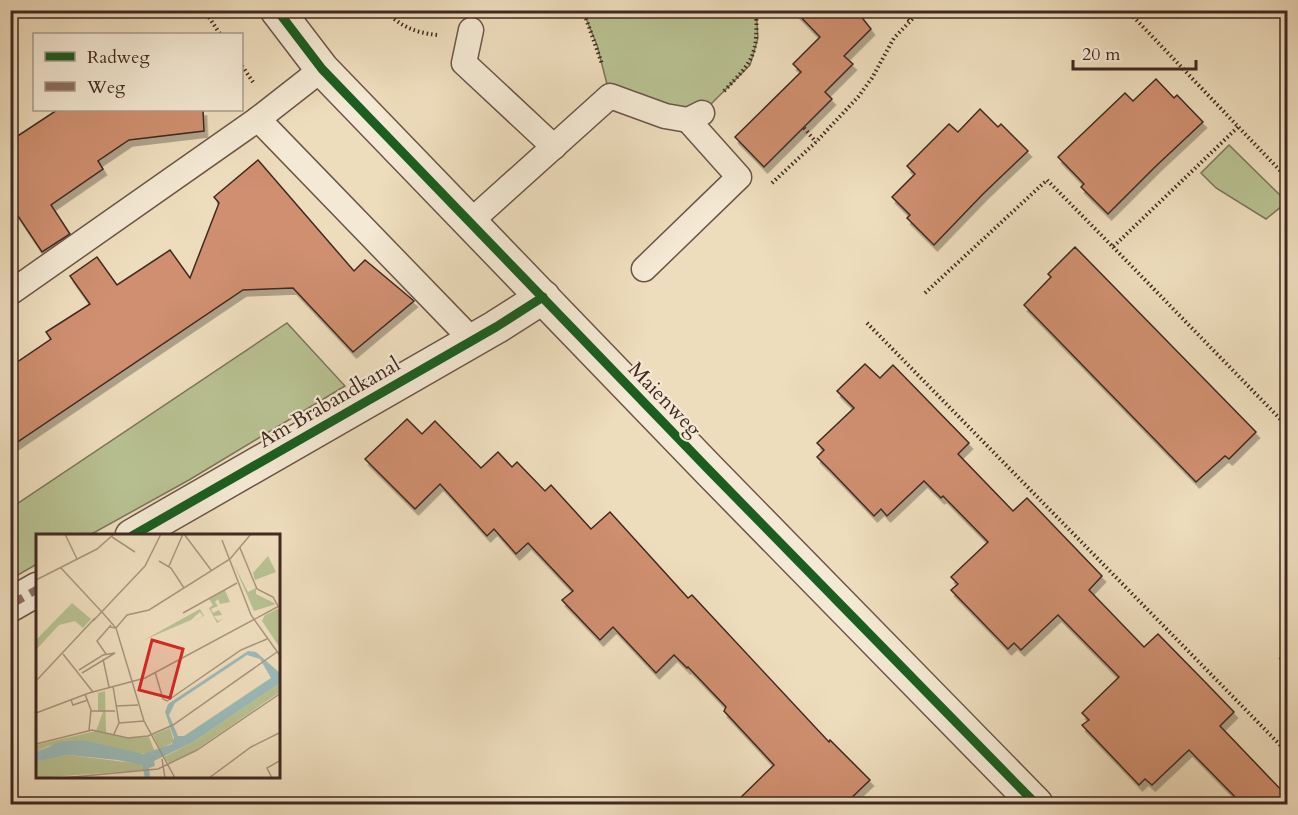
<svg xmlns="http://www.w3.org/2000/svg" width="1298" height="815" font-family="Cardo,serif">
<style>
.green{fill:#b8c192;stroke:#7c755a;stroke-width:1.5}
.building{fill:#cf8f6f;stroke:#412921;stroke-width:1.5;filter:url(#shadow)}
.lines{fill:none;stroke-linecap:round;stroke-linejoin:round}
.service-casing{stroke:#6c5648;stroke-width:27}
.minor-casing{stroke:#6c5648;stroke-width:36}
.tertiary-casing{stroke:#6c5648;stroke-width:36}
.path{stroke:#412921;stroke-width:4;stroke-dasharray:1.5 3;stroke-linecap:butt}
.service{stroke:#f4e9d4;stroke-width:24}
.minor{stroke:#f4e9d4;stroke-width:33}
.tertiary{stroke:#f4e9d4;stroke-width:33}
.quiet{stroke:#8d6e63;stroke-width:8;stroke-dasharray:15 8;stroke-linecap:butt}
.cycleway-casing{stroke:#f4e9d4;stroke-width:13}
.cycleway{stroke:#1b5e20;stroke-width:9}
.labels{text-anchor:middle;stroke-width:4.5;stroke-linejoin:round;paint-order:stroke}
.street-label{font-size:21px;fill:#412921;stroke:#f4e9d4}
.inset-road{fill:none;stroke:#a9957f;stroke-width:1.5}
.view{fill:#d62828;fill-opacity:0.15;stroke:#d62828;stroke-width:3}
.inset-edge{fill:none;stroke:#412921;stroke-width:3}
</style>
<defs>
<filter id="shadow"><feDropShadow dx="3.5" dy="6" stdDeviation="0" flood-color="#0004"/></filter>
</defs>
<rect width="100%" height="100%" fill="#eeddbd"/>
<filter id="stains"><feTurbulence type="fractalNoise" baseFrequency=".00333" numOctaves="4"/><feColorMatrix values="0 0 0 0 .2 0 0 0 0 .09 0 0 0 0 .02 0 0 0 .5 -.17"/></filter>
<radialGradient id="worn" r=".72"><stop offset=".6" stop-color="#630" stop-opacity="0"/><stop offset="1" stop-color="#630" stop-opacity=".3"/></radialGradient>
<g class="green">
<polygon points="583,11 756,11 758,38 750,65 702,113 610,96 597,45"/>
<polygon points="1229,145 1283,198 1282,206 1266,219 1216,188 1201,173"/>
<polygon points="287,323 345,386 189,480 88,536 38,536 37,564 11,579 11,508"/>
</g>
<g class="building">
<polygon points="794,10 856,10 871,29 844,56 853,64 825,92 832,99 764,167 735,137 801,72 793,64 820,37"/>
<polygon points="1156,79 1174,98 1177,95 1203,122 1156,166 1108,214 1081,187 1084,184 1058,157 1125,93 1133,101"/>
<polygon points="980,109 998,127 1001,124 1028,151 983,194 934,245 907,218 910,215 892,197 915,174 907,166 949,124 958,132"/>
<polygon points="57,110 203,110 204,131 129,140 98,161 103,169 51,205 70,234 42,252 10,204 10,141"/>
<polygon points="258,160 354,271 365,260 414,301 353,352 293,288 243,290 10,447 10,367 51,339 46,332 90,304 70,276 97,257 117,285 170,250 190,278 219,203 214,197"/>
<polygon points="1075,247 1256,432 1229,459 1225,456 1196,482 1024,305 1051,277 1048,274"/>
<polygon points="865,364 880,378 893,365 969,443 958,454 1013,511 1027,498 1102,576 1089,590 1144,647 1158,634 1208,685 1234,712 1220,726 1287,796 1287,804 1242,804 1189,750 1152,785 1145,779 1139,785 1082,725 1089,720 1082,713 1119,677 1058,615 1021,650 1014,643 1008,649 951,590 958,584 951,577 988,542 943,496 941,498 924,481 887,516 881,509 874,516 830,470 817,457 824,450 817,443 854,408 837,391"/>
<polygon points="407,419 422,434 435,421 481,468 498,452 512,467 517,462 545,491 551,485 591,529 610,512 688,598 692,595 829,742 830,740 870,780 845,804 734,804 774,765 724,711 726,707 688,667 687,668 674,655 656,673 613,627 600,640 562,600 573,591 528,543 516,554 494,529 487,536 440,484 415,509 365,459"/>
</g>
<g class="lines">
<g class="service-casing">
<g id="service">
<polyline points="471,30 464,63 554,147"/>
<polyline points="322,69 258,119 472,340"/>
<polyline points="470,222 610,96 665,116 688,120 702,113"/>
<polyline points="644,269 739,177 688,120"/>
<polyline points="10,293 258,119"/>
</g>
</g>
<g class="minor-casing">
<g id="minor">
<polyline points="132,536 496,327 543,297"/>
<polyline points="10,605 38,589"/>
</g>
</g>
<g class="tertiary-casing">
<polyline id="tertiary" points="277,10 322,69 710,471 1036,804"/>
</g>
<g class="path">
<polyline points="204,10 220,34"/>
<path d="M384 10C402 27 413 32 437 35"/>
<polyline points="583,10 602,64"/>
<polyline points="898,10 910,21"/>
<polyline points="1127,10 1288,179"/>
<polyline points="500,15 517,10"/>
<polyline points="242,66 253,82"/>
<path d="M724 91C754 60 758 55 756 10"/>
<polyline points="804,128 816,142"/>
<polyline points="772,183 816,142 858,97 872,78 894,38 921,10"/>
<polyline points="1113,247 1288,427"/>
<polyline points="925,293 1047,180 1113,247 1238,127"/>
<polyline points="867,323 1288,753"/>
<polyline points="1280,660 1288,653"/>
</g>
<use href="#service" class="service"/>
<use href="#minor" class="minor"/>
<use href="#tertiary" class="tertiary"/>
<polyline class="quiet" points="10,605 38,589"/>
<g class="cycleway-casing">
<g id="cycleway">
<polyline points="277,10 322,69 710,471 1036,804"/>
<polyline points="132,536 496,327 543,297"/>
</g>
</g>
<use href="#cycleway" class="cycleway"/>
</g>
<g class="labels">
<g class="street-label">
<text transform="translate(665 399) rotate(46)" y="7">Maienweg</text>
<text transform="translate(329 402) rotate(-30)" y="7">Am Brabandkanal</text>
</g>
</g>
<g transform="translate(36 534)">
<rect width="244" height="244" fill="#eeddbd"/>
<path d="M232 22 240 38 219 46 217 39ZM198 31 212 58 220 54V60L240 70 218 77ZM189 56 194 68 184 70 182 65 179 68 182 72 175 75 177 79 183 76 186 81 178 82 182 87 188 84 181 89 173 74 177 71 173 65ZM36 69 55 85 47 94 39 87 23 91 0 116V106ZM244 74V114L226 87 229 81ZM164 75 168 82 156 88 167 82 164 78 155 86 108 106ZM244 149V158L158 217 133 229 128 223 157 208ZM69 157 70 199 89 204 113 203 119 218 103 220 48 206 12 212 0 218V211L60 197 67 178 62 177V159ZM134 194 138 208 124 215 117 201ZM32 221 105 230 108 236 0 244V228Z" fill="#b8c192"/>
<path d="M212 117 220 118 244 139V149L157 208 118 227 119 232 113 234 114 244H109L106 231 82 226 32 221 0 228V218L24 208 48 206 107 220 136 210 138 204 129 178 132 170ZM211 121 224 125 235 144 148 202H142L133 181 139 169Z" fill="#9bbab8" fill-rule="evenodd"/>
<path class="inset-road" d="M29 0 41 25M148 0 175 36M76 3 99 18M186 6 215 81 245 123M204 14 221 55 237 63 242 72M123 27 135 34 148 54M133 32 147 0M25 34 65 77M0 46 61 15 78 0M65 77 80 94 108 187 139 244M147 79 201 49M57 87 109 32 125 0M74 93 80 94 91 81 113 76 194 25 215 0M27 120 57 158M70 120 61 107 75 91M67 125 73 153M43 136 67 121 79 119 46 139M119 138 127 165 131 167 205 116 231 105M0 147 59 84M77 152 83 189 78 200M49 160 55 176 53 196M35 166 37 171 52 166M80 172 102 171M55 177H79M0 179 53 159 109 144 245 71M83 189 108 187M0 210 56 196 92 204 112 202 137 191 241 118M126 225 129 244M26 244 122 235 161 216 245 159M173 244 215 213 245 198M236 244 231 234 245 226"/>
<path class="view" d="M116 106 147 115 134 164 103 156Z"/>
<rect width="244" height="244" class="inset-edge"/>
</g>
<rect width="1298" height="815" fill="none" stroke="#eeddbd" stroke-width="36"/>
<rect x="12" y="12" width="1274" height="791" fill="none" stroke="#412921" stroke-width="3"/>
<rect x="18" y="18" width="1262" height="779" fill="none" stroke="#412921" stroke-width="1.5"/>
<rect x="33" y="33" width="210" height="78" fill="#f4e9d4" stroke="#ac9c8c" stroke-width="1.5"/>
<rect x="45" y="52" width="30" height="9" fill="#1b5e20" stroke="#ac9c8c" stroke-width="1.5"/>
<text x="87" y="63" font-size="18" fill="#412921">Radweg</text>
<rect x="45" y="82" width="30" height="9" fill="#8d6e63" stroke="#ac9c8c" stroke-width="1.5"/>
<text x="87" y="93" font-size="18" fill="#412921">Weg</text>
<path d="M1073 60v9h123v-9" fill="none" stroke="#412921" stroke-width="3"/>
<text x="1082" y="60" font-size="18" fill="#412921" stroke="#f4e9d4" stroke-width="4.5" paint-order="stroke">20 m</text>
<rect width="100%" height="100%" filter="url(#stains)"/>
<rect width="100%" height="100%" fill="url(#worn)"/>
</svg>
